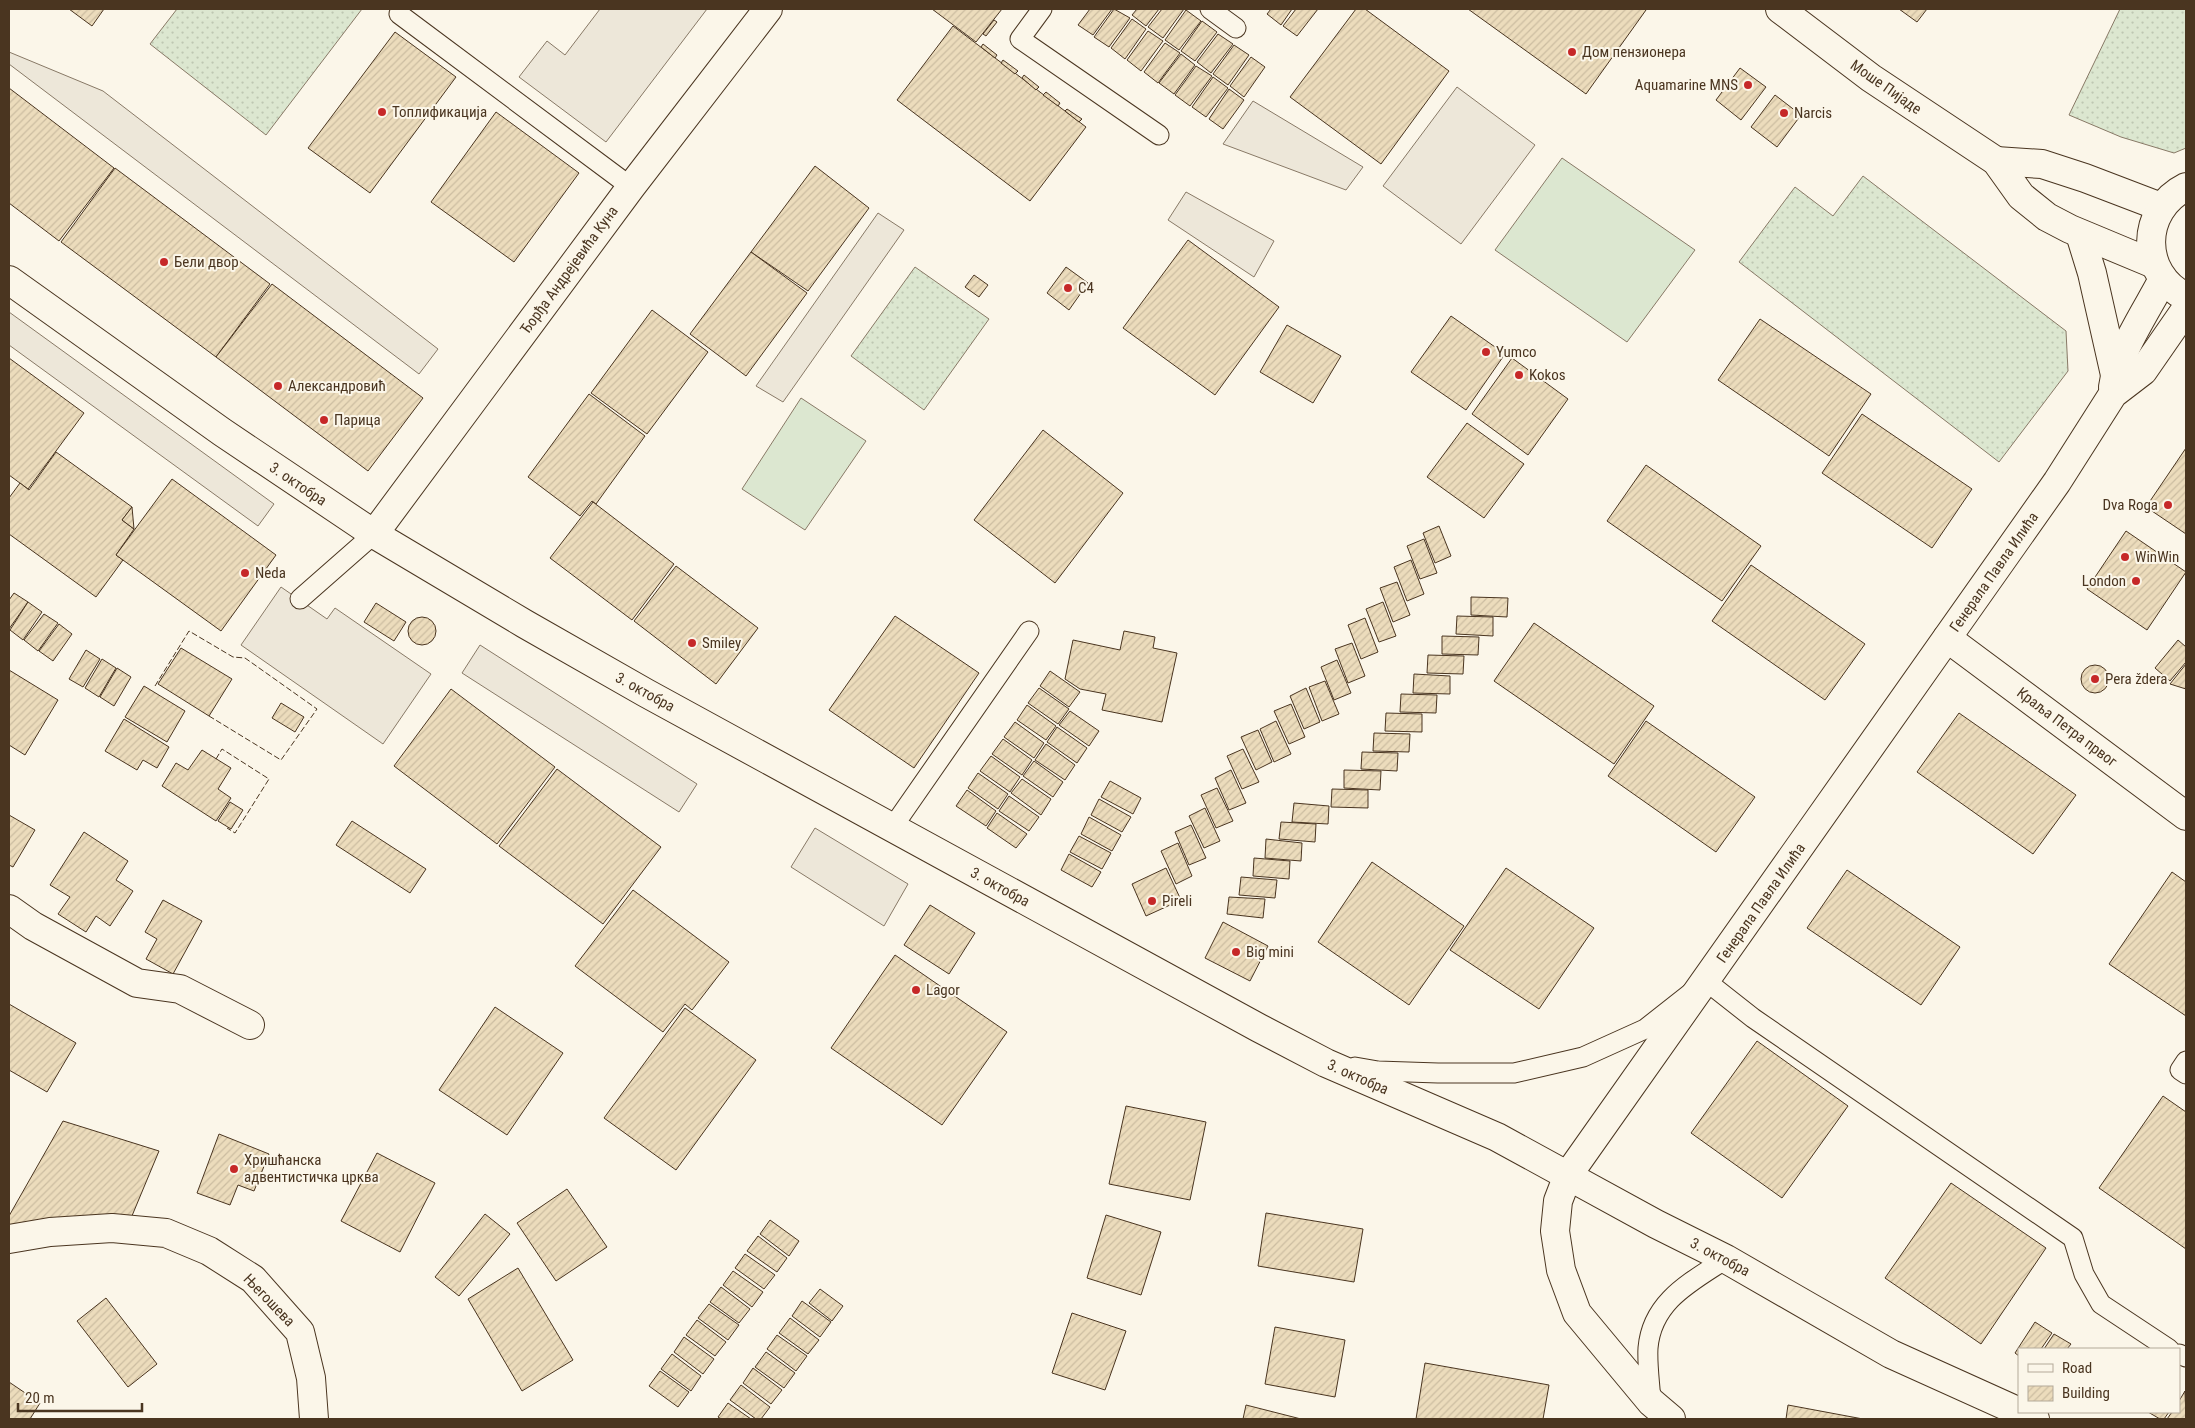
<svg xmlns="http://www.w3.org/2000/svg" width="2195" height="1428" font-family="'Roboto Condensed',sans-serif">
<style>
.grass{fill:url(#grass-dots);stroke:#887966}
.pitch{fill:#dce7d0;stroke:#887966}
.parking{fill:#ede7d9;stroke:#887966}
.building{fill:url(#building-hatch);stroke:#4a3520}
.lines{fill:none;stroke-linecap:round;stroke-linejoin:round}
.service-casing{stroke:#4a3520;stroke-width:21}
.minor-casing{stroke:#4a3520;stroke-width:30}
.tertiary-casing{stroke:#4a3520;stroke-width:30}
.service{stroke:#fbf6e9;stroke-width:19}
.minor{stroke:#fbf6e9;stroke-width:28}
.tertiary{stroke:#fbf6e9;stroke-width:28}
.fence{stroke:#4a3520;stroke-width:1;stroke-dasharray:6 2.5;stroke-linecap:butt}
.poi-dot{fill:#c62828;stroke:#fbf6e9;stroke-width:2}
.labels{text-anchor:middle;stroke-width:4;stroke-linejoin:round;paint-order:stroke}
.poi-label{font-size:15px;fill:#4a3520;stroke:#fbf6e9;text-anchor:start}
.street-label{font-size:15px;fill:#4a3520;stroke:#fbf6e9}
</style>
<defs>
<pattern id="grass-dots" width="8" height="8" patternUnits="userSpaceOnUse" patternTransform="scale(1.25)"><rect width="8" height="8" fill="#dce7d0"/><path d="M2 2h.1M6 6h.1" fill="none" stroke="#bec7b2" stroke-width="1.8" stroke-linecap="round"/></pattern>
<pattern id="building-hatch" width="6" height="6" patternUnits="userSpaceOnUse" patternTransform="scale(1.25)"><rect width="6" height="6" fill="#ecdcbc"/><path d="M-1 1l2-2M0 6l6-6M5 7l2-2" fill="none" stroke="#ccbda1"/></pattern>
</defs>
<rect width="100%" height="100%" fill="#fbf6e9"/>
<g class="grass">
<polygon points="177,9 362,9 266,135 150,44"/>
<polygon points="2120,9 2186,9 2186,148 2174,153 2121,137 2069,115"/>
<polygon points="1863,176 2066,331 2068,371 1999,462 1739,262 1795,187 1833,216"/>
<polygon points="915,267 989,319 924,410 851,356"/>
</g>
<g class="pitch">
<polygon points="1562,158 1695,250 1627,342 1495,250"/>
<polygon points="801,398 866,441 805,530 742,489"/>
</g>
<g class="parking">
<polygon points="600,9 707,9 606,142 519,77 547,41 565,55"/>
<polygon points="9,52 103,91 438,349 419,374 9,64"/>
<polygon points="1457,87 1535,145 1461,244 1383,186"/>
<polygon points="1253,101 1363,167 1346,190 1223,144"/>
<polygon points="1186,192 1274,241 1254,277 1168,220"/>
<polygon points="878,213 904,230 783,402 756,386"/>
<polygon points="9,312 274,504 258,526 9,345"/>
<polygon points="281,587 327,619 335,608 431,674 383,744 241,645"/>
<polygon points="480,645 697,784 679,812 462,673"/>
<polygon points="815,828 908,884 884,926 791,867"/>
</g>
<g class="building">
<polygon points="69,9 104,9 92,26"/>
<polygon points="932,9 1002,9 976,42"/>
<polygon points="1090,9 1112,9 1093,35 1078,25"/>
<polygon points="1114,9 1130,18 1109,47 1094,37"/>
<polygon points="1137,9 1159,9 1146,26 1132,15"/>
<polygon points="1162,9 1184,9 1163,38 1148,27"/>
<polygon points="1271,9 1292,9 1281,25 1267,14"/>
<polygon points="1296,9 1318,9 1297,36 1283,26"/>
<polygon points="1356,9 1365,9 1449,71 1381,164 1290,97"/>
<polygon points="1468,9 1644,9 1646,10 1586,94"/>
<polygon points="1899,9 1927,9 1917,22"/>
<polygon points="1186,10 1201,21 1179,50 1165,40"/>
<polygon points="1132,19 1146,29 1125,59 1111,48"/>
<polygon points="994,20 997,22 986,36 983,34"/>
<polygon points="1202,21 1217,32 1195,61 1181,51"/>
<polygon points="953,26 1086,127 1030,201 897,100"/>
<polygon points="1148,31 1163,41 1141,71 1127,60"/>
<polygon points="395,32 456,77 370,193 308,148"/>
<polygon points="1218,34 1233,44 1211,73 1197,62"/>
<polygon points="1165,43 1180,53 1158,83 1144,72"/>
<polygon points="983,44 997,55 995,58 981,47"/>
<polygon points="1234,45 1249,55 1228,85 1213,74"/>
<polygon points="1181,54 1195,65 1174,94 1159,83"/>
<polygon points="1251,57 1265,67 1244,97 1230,86"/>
<polygon points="1003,60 1018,71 1015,74 1001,63"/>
<polygon points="1196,66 1212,76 1190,106 1175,95"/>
<polygon points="1740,68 1766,87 1741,120 1716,100"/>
<polygon points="1024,75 1039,87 1036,90 1022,78"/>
<polygon points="1213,77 1228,88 1206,117 1192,107"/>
<polygon points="9,88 114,168 59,241 9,203"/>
<polygon points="1229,89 1244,100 1223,129 1209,119"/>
<polygon points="1046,92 1060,103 1058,106 1043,95"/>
<polygon points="1775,95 1801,115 1777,147 1751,127"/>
<polygon points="1067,109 1082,119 1079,122 1065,111"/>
<polygon points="496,112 579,173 514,262 431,202"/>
<polygon points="815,166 869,208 808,291 751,252"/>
<polygon points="115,168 270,284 216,357 61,242"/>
<polygon points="1188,240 1279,307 1215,395 1123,328"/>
<polygon points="751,252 807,293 746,376 690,334"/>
<polygon points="1066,267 1088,283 1069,310 1047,293"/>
<polygon points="974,275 988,285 979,297 965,287"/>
<polygon points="272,284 423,398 368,471 216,357"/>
<polygon points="652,310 708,352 647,434 591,393"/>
<polygon points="1451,316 1505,354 1466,410 1411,372"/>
<polygon points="1760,319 1871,394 1829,456 1718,380"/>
<polygon points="1287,325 1341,356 1313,403 1260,372"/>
<polygon points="9,358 84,413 28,489 9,475"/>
<polygon points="1512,358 1568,399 1528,455 1472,414"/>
<polygon points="589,394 645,436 596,504 592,501 580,516 528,477"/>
<polygon points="1862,414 1972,489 1932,548 1822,473"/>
<polygon points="1467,423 1524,464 1484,518 1427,477"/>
<polygon points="1043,430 1123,493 1055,583 974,520"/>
<polygon points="2186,448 2186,534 2146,507"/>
<polygon points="56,452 132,507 122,520 134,529 116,555 123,560 96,597 9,534 9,498 20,483 29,490"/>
<polygon points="1646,465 1761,546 1722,601 1607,521"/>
<polygon points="172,479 276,555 221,631 116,555"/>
<polygon points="593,502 674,564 632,620 550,558"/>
<polygon points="132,507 134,529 122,520"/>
<polygon points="1439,526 1451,556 1435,563 1423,533"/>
<polygon points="2126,531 2186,572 2147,630 2087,589"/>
<polygon points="1424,539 1437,573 1420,579 1407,546"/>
<polygon points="1411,560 1424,594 1407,601 1394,567"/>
<polygon points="1751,565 1865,644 1825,700 1712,621"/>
<polygon points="676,566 758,628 716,684 634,621"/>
<polygon points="1397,582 1410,615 1393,622 1380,588"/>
<polygon points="14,593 28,602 9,629 9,600"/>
<polygon points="1471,597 1508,598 1507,617 1471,615"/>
<polygon points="28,602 42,612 23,640 10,630"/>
<polygon points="1383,602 1396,636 1379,642 1366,609"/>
<polygon points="376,603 406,622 394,641 364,622"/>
<polygon points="44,614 58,623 38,651 24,640"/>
<polygon points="895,616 979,673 914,768 829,710"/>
<polygon points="1457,616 1493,617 1493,636 1456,634"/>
<circle cx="422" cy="631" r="14"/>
<polygon points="1365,618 1378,652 1361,659 1348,625"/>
<polygon points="1534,623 1654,706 1614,764 1494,681"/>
<polygon points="59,624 72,634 53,661 39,651"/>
<polygon points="1124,631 1155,637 1153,648 1177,653 1162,722 1102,710 1106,694 1080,689 1065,679 1073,640 1120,650"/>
<polygon points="1442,636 1479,637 1478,655 1442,654"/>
<polygon points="2178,640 2186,647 2186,662 2170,681 2155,668"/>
<polygon points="1352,643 1365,676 1348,683 1335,649"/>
<polygon points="181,648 232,679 209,716 158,684"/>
<polygon points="86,650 100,659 83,687 69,679"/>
<polygon points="1428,655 1464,656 1463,674 1427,673"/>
<polygon points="102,659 116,668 99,697 85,688"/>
<polygon points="1337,660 1351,693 1334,700 1321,667"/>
<polygon points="2186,664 2186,689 2170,684"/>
<circle cx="2095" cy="679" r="14"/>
<polygon points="117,668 131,677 114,706 100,697"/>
<polygon points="9,670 58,700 25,755 9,745"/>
<polygon points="1050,671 1080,692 1069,707 1040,686"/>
<polygon points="1414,674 1450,676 1450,694 1413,693"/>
<polygon points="1325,681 1339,714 1322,721 1309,687"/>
<polygon points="144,686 185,711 167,742 125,717"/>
<polygon points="1039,688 1069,709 1058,724 1028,703"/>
<polygon points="1306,688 1320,722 1304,729 1290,696"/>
<polygon points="451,689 555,767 497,844 394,766"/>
<polygon points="1401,694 1437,695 1436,713 1400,712"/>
<polygon points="281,703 304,717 295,732 272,718"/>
<polygon points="1291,704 1305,737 1289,744 1274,711"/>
<polygon points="1027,705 1056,726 1046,740 1017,720"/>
<polygon points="1070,711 1099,731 1089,746 1059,725"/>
<polygon points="1386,713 1422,714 1422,732 1385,731"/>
<polygon points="1959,713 2076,795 2033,854 1917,772"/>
<polygon points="124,719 169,747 157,768 143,760 137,770 105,751"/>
<polygon points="1276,721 1291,754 1274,762 1260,729"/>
<polygon points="1646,721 1755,797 1716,852 1608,776"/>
<polygon points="1015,722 1044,743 1034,758 1004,737"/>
<polygon points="1057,727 1087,748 1077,763 1047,742"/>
<polygon points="1258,730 1272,762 1256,770 1241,737"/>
<polygon points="1374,733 1410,734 1409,752 1373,751"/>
<polygon points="1003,739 1032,760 1022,775 992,754"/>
<polygon points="1046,744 1075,765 1065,780 1035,760"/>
<polygon points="1243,749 1259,782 1242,789 1227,756"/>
<polygon points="202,750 231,768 218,789 231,798 216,821 162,786 176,763 188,770"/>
<polygon points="1362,752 1398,753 1397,771 1361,769"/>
<polygon points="991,756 1020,777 1010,792 980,771"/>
<polygon points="1034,761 1063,782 1053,797 1023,776"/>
<polygon points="557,769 661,847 603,924 499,846"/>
<polygon points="1231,770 1246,803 1229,810 1215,778"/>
<polygon points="1344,770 1381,771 1380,790 1344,788"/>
<polygon points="978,773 1008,794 998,809 968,788"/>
<polygon points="1022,779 1051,799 1041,815 1011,793"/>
<polygon points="1110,781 1141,798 1133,814 1101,797"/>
<polygon points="1217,788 1233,821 1216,828 1201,795"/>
<polygon points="1332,789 1368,790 1368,808 1331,807"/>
<polygon points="967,790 996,811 986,826 956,806"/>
<polygon points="1009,796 1039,817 1029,831 999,811"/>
<polygon points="1099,799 1131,817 1122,832 1091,815"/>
<polygon points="230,802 243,810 231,829 218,821"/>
<polygon points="1294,803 1329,806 1328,824 1292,822"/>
<polygon points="1205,808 1220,841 1204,848 1189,816"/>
<polygon points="997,813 1027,834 1016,848 987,828"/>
<polygon points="9,815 35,830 13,867 9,865"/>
<polygon points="1089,817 1121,835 1112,851 1081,834"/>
<polygon points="352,821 426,869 410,893 336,845"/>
<polygon points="1281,822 1316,824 1315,842 1279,839"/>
<polygon points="1191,825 1206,858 1189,865 1175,832"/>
<polygon points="84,832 128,861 116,880 133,891 110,926 96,916 86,932 58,914 70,897 50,885"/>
<polygon points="1079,836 1111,853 1102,869 1070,852"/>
<polygon points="1266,839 1302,843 1301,861 1265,858"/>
<polygon points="1178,843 1192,876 1176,884 1161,851"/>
<polygon points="1069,854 1101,872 1092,887 1061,870"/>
<polygon points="1254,858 1290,861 1289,879 1253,876"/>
<polygon points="1372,862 1464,926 1409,1005 1318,942"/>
<polygon points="1166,868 1181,900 1146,916 1132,884"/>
<polygon points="1506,868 1594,928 1539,1009 1450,950"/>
<polygon points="1847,870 1960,947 1921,1005 1807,928"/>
<polygon points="2172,872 2186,882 2186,1016 2109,964"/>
<polygon points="1241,877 1277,880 1275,898 1239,895"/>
<polygon points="633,890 729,962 692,1010 685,1004 663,1032 575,966"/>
<polygon points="1229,897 1265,899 1263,918 1227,914"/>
<polygon points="163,900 202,921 173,974 146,959 157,939 145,932"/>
<polygon points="930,905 975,933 949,974 904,945"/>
<polygon points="1223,922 1268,946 1250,981 1205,958"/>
<polygon points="895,955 1007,1032 942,1125 831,1048"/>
<polygon points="9,1004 76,1043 47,1092 9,1070"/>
<polygon points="495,1007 563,1053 507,1135 439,1090"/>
<polygon points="685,1008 756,1060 676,1170 604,1118"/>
<polygon points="1757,1041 1848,1106 1782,1198 1691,1133"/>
<polygon points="2163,1096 2186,1112 2186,1249 2099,1188"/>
<polygon points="1126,1106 1206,1122 1190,1200 1109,1184"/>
<polygon points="63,1121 159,1151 129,1223 9,1225 9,1216"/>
<polygon points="219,1134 269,1154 254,1191 238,1185 230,1205 197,1193"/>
<polygon points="377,1153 435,1183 400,1252 341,1221"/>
<polygon points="1951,1183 2046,1248 1981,1344 1885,1278"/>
<polygon points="567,1189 607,1247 556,1281 517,1223"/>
<polygon points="1266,1213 1363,1229 1354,1282 1258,1266"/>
<polygon points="485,1214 510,1234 459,1296 435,1277"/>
<polygon points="1106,1215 1161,1232 1141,1295 1087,1278"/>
<polygon points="770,1220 799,1241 789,1256 760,1234"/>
<polygon points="758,1236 787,1258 777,1272 747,1251"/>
<polygon points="745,1254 775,1275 764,1289 735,1268"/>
<polygon points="518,1268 573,1360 522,1391 468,1299"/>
<polygon points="733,1271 763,1292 752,1307 723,1285"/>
<polygon points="721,1287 750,1309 739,1323 710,1302"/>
<polygon points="820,1289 843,1306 832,1321 809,1303"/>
<polygon points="106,1298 157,1364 128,1387 77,1321"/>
<polygon points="802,1301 831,1322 820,1337 792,1316"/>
<polygon points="709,1304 739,1325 728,1340 698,1318"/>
<polygon points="1072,1313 1126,1331 1105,1390 1052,1373"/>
<polygon points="790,1318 819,1340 808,1354 779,1333"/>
<polygon points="697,1320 726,1342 715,1356 686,1335"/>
<polygon points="2035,1322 2052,1333 2041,1349 2019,1349 2019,1356 2015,1353"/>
<polygon points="1275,1327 1345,1340 1335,1397 1265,1384"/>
<polygon points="2054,1334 2071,1344 2067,1349 2044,1349"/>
<polygon points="777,1335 807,1356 796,1371 767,1349"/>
<polygon points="684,1337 714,1359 703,1374 674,1352"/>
<polygon points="766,1352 795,1373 784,1388 755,1367"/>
<polygon points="672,1354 701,1376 691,1391 661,1369"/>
<polygon points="1425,1363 1549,1385 1543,1419 1416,1419"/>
<polygon points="753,1368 782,1390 771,1404 743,1383"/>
<polygon points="660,1371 689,1392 678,1407 649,1386"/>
<polygon points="9,1382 40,1403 30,1419 9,1419"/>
<polygon points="741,1385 770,1407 761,1419 756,1419 730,1400"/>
<polygon points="2185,1391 2186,1419 2167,1419 2172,1412 2179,1412 2179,1401"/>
<polygon points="728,1403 751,1419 721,1419 718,1417"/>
<polygon points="1246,1405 1301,1419 1243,1419"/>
<polygon points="1788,1405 1863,1419 1786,1419"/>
<polygon points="2148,1412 2169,1412 2164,1419 2160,1419"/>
</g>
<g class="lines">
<g class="service-casing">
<g id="service">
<polyline points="1042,9 1020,39 1159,135"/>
<polyline points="1210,9 1236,28"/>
<polyline points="399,14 631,187"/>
<polyline points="300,599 374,534"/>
<polyline points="892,828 1029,631"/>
<polyline points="2186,1061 2180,1070 2186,1074"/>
<polyline points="1355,1067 1378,1071 1438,1073 1514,1073 1583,1057 1645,1029 1706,981 1753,1018 2073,1238 2084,1274 2101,1304 2169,1349"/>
<polyline points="2179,1354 2186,1357"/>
<path d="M1651 1402C1650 1384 1647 1365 1648 1348 1652 1301 1691 1282 1726 1259"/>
</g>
</g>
<g class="minor-casing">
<g id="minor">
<polyline points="9,280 222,432 374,534 525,624 646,693 1259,1028 1326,1063 1497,1137 1656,1224 1726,1259 1891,1354 2035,1419"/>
<path d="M2113 387C2117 354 2147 310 2163 279"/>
<polyline points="374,534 631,187 768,9"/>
<polyline points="1947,638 2186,816"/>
<polyline points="9,909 33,926 137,983 180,989 250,1025"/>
<polyline points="9,1239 50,1232 112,1228 166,1233 209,1251 253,1279 300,1332 311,1378 314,1419"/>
<polyline points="1671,1419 1651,1402 1577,1313 1561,1270 1555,1231 1558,1201 1568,1175 2057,482 2113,394 2143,371 2186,309"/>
</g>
</g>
<g class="tertiary-casing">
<g id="tertiary">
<polyline points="1780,9 1871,78 1996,161 2021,196 2047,217 2070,229 2154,264"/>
<polyline points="1996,161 2042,164 2085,178 2161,207"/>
<path d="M2186 187C2140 210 2139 274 2186 297"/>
<polyline points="2080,234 2092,273 2115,375"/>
</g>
</g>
<use href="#service" class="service"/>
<use href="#minor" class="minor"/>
<use href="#tertiary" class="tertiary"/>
<g class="fence">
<polyline points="155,686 189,631 233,657 245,658 317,709 281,760 209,716"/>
<polyline points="216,759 222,749 269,779 235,833 227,828"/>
</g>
</g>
<g class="poi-dot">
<circle cx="1572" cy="52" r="5"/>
<circle cx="1748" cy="85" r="5"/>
<circle cx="382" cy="112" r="5"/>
<circle cx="1784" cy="113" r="5"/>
<circle cx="164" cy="262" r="5"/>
<circle cx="1068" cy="288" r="5"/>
<circle cx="1486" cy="352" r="5"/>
<circle cx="1519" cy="375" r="5"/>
<circle cx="278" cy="386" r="5"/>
<circle cx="324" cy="420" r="5"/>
<circle cx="2168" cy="505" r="5"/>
<circle cx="2125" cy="557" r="5"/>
<circle cx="245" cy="573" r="5"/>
<circle cx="2136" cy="581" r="5"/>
<circle cx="692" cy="643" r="5"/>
<circle cx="2095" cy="679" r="5"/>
<circle cx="1152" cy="901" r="5"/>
<circle cx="1236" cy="952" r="5"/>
<circle cx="916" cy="990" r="5"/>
<circle cx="234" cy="1169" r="5"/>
</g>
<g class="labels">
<g class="poi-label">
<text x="1582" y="57">Дом пензионера</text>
<text x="1738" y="90" text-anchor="end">Aquamarine MNS</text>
<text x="392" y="117">Топлификација</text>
<text x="1794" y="118">Narcis</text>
<text x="174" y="267">Бели двор</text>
<text x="1078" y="293">C4</text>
<text x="1496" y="357">Yumco</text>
<text x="1529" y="380">Kokos</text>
<text x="288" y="391">Александровић</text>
<text x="334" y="425">Парица</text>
<text x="2158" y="510" text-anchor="end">Dva Roga</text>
<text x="2135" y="562">WinWin</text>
<text x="255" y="578">Neda</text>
<text x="2126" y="586" text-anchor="end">London</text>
<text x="702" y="648">Smiley</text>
<text x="2105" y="684">Pera ždera</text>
<text x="1162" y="906">Pireli</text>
<text x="1246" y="957">Big mini</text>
<text x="926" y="995">Lagor</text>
<text x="244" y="1165">Хришћанска<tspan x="244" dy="17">адвентистичка црква</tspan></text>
</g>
<g class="street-label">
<text transform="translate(1886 87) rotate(35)" y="5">Моше Пијаде</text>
<text transform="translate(569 270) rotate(-54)" y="5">Ђорђа Андрејевића Куна</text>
<text transform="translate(298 484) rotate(34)" y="5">3. октобра</text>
<text transform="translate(1994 572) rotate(-55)" y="5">Генерала Павла Илића</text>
<text transform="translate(645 692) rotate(29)" y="5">3. октобра</text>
<text transform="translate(2067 727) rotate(37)" y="5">Краља Петра првог</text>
<text transform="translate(1000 887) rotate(29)" y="5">3. октобра</text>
<text transform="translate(1761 903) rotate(-55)" y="5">Генерала Павла Илића</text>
<text transform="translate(1358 1077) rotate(24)" y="5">3. октобра</text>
<text transform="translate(1720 1257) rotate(28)" y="5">3. октобра</text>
<text transform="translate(269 1300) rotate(46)" y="5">Његошева</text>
</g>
</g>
<rect width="2195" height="1428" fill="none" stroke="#4a3520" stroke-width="20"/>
<rect x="2018" y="1348" width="162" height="65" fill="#fbf6e9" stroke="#b4a999"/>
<rect x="2028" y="1364" width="25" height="8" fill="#fbf6e9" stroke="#b4a999"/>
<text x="2062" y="1373" font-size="15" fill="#4a3520">Road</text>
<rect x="2028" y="1386" width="25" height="15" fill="url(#building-hatch)" stroke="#b4a999"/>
<text x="2062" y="1398" font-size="15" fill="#4a3520">Building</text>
<path d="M18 1403v8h124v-8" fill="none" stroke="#4a3520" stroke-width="2.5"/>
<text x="25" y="1403" font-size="15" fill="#4a3520" stroke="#fbf6e9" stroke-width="4" paint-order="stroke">20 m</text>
</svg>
